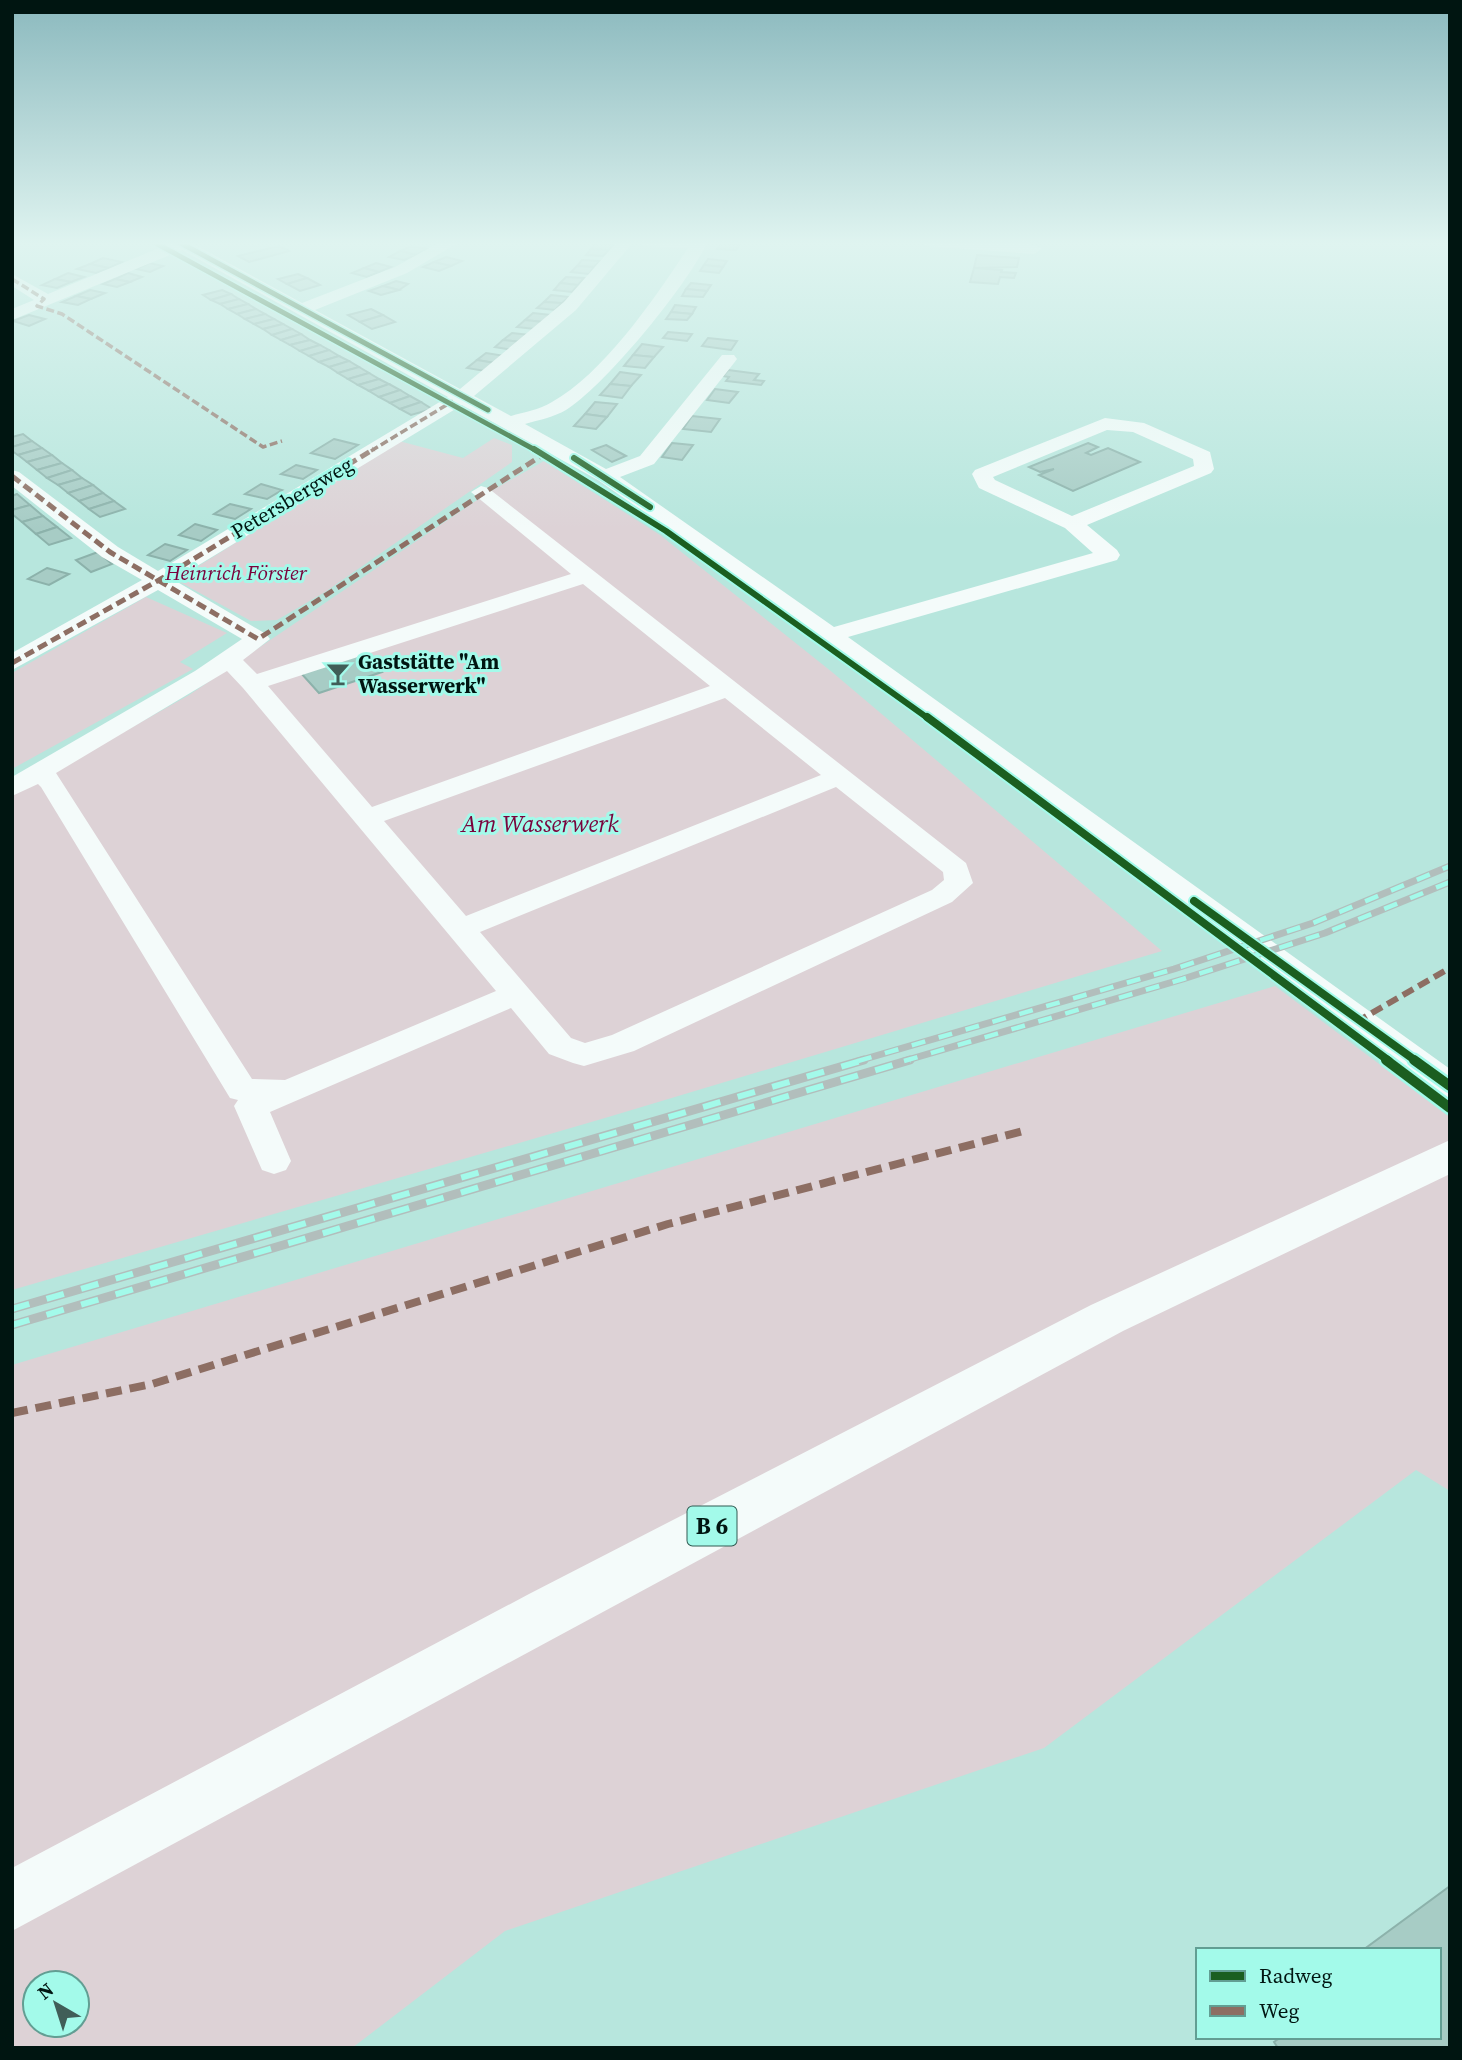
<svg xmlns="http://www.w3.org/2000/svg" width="1462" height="2060" font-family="'Source Serif 4',serif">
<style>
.green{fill:#ddd2d6;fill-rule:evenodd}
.building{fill:#a7ccc5;stroke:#8cb2ab;stroke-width:2}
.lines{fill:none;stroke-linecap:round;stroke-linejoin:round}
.minor{fill:#f4fbfa;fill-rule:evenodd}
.major{fill:#f4fbfa;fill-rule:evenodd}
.rail-far1-casing{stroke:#b2bebc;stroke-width:7}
.rail-casing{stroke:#b2bebc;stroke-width:9}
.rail-far1{stroke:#a3faea;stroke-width:4.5;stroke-dasharray:14;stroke-linecap:butt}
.rail{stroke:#a3faea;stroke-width:6;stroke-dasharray:18;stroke-linecap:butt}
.quiet-far3{stroke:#8d6e63;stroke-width:3.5;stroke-dasharray:8 3.5;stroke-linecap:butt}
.quiet-far2{stroke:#8d6e63;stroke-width:5;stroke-dasharray:10 5;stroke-linecap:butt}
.quiet-far1{stroke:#8d6e63;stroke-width:6;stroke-dasharray:12 6;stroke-linecap:butt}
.quiet{stroke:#8d6e63;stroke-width:8;stroke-dasharray:16 8;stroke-linecap:butt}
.cycleway-far3-casing{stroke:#a3faea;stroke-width:8}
.cycleway-far2-casing{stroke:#a3faea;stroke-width:10}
.cycleway-far1-casing{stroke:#a3faea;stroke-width:12}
.cycleway-casing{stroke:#a3faea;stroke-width:15}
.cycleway-far3{stroke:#1b5e20;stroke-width:5}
.cycleway-far2{stroke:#1b5e20;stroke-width:6}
.cycleway-far1{stroke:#1b5e20;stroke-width:8}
.cycleway{stroke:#1b5e20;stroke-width:10}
.labels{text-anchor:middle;stroke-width:6;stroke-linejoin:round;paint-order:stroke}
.far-street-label{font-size:21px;fill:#001511;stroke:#a3faea}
.far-park-label{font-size:21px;font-style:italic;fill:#7a033c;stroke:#a3faea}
.far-poi-label{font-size:21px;font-weight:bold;fill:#001511;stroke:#a3faea;text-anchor:start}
.shield{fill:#a3faea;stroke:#315a52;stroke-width:2}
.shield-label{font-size:23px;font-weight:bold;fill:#001511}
.park-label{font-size:24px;font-style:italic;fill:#7a033c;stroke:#a3faea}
</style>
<rect width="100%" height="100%" fill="#b7e6dd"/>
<g class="green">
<polygon points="494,438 512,445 512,462 325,592 277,620 251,621 176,580 399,441 463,458"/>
<polygon points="544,461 660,535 832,672 1162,951 605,1118 12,1290 12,795 189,695 486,494"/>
<polygon points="146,597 227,633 180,662 193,669 12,769 12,673"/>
<path d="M1275 986 1450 1117V1491L1416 1470 1044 1748 505 1931 352 2048H12V1365ZM35 1983H77V2025H35Z"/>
</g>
<g class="building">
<polygon points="596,243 614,244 609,250 591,249"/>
<polygon points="721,243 740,244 736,250 717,249"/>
<polygon points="279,246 289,251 249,262 238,256"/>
<polygon points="412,246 427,249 416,255 400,251"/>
<polygon points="591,249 609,250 603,256 586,255"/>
<polygon points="400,251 416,255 404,260 389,257"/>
<polygon points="977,255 1019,258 1017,267 974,268"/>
<polygon points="446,257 462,261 451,266 434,262"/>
<polygon points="103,258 122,262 109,268 90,264"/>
<polygon points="708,259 727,261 723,267 704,265"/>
<polygon points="582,260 600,261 594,267 577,266"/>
<polygon points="434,262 451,266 439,271 423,267"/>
<polygon points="149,263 163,266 150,272 136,269"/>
<polygon points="376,263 391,267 379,272 364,268"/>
<polygon points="90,264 109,268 96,273 77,269"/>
<polygon points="704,265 723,267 719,273 700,271"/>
<polygon points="577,266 594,267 589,274 571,272"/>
<polygon points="364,268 379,272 367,277 352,273"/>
<polygon points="974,268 1002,270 1001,272 1016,273 1014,278 1000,277 998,284 970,282"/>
<polygon points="68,273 84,277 71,282 55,279"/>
<polygon points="128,273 142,277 130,282 115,279"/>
<polygon points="298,274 307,278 287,284 278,279"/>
<polygon points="566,277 584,278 578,285 560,283"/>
<polygon points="307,278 320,285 300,291 287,284"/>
<polygon points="55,279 71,282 57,288 42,285"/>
<polygon points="115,279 130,282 117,287 103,284"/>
<polygon points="396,281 408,284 399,290 383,286"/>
<polygon points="560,283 578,285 572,292 554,290"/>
<polygon points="691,283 711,285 707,291 686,289"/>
<polygon points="383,286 399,290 381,295 369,291"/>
<polygon points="686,289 707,291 703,297 682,296"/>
<polygon points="90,290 105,293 91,299 76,296"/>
<polygon points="222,290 231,294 211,300 203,295"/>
<polygon points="231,294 239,299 220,304 211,300"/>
<polygon points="551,295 569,297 562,303 544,302"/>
<polygon points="76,296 91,299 78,305 62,302"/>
<polygon points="239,299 248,304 228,309 220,304"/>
<polygon points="544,302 562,303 555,310 537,308"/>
<polygon points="248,304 256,309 237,314 228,309"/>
<polygon points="675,305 696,307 692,314 671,312"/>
<polygon points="256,309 265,314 245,319 237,314"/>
<polygon points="371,309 383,315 360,322 348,315"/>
<polygon points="671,312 692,314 687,320 666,319"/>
<polygon points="533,313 551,315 543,322 525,320"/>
<polygon points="265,314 274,319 254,324 245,319"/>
<polygon points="29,315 45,319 29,326 13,321"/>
<polygon points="383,315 395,322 372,329 360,322"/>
<polygon points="274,319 283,324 263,329 254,324"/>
<polygon points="525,320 543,322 535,329 517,327"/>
<polygon points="283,324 292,329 272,335 263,329"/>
<polygon points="292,329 301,334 281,340 272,335"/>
<polygon points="668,332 692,334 687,341 663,338"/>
<polygon points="512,333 530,335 522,342 503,340"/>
<polygon points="301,334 310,340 290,345 281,340"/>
<polygon points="708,338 737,341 731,350 702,346"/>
<polygon points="310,340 320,345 300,351 290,345"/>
<polygon points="503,340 522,342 513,350 495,347"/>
<polygon points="642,344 663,347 654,357 633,355"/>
<polygon points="320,345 329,350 309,356 300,351"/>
<polygon points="329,350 339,356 319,362 309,356"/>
<polygon points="486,353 505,356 495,363 477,360"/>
<polygon points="633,355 654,357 645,368 624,366"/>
<polygon points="339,356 349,361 329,367 319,362"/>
<polygon points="477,360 495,363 485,371 467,368"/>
<polygon points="349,361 359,367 338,373 329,367"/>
<polygon points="359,367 369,373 348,379 338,373"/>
<polygon points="728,370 759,374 754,380 764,381 761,385 726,381 729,377 723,376"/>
<polygon points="620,372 641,375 631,386 610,384"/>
<polygon points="369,373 379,379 358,385 348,379"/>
<polygon points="379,379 389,384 369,391 358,385"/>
<polygon points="389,384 400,390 379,397 369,391"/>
<polygon points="610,384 631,386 622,398 600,395"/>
<polygon points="715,389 738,392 729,403 707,400"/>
<polygon points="400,390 410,396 390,403 379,397"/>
<polygon points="410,396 421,402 400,409 390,403"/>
<polygon points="421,402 432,409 411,415 400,409"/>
<polygon points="595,402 617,404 607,417 585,414"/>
<polygon points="585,414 607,417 596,429 574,426"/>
<polygon points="692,416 720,419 711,432 683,429"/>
<polygon points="23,434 32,441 12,447 12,437"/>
<polygon points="334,439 358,445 335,459 311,453"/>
<polygon points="32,441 42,448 18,455 12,451 12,447"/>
<polygon points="672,443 693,445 682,460 662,457"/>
<polygon points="1088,443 1098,447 1086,453 1091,455 1108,448 1140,462 1073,491 1039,475 1054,469 1040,472 1029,467"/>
<polygon points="606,445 626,456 612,462 592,450"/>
<polygon points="42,448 52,455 27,462 18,455"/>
<polygon points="52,455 62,463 37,470 27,462"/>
<polygon points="62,463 72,470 47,478 37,470"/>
<polygon points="296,465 317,470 303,479 281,474"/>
<polygon points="72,470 82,478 58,485 47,478"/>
<polygon points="82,478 93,485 68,493 58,485"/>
<polygon points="261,484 282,490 267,499 245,494"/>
<polygon points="93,485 103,493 79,501 68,493"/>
<polygon points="103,493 114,501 89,509 79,501"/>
<polygon points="17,494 30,505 12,510 12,496"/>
<polygon points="114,501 125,509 100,517 89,509"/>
<polygon points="230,504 251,509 235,519 214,514"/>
<polygon points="30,505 43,516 22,522 12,514 12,510"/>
<polygon points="43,516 57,527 36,534 22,522"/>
<polygon points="195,524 217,530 201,541 179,535"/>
<polygon points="57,527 71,538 49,545 36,534"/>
<polygon points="165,544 187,550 170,561 148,555"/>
<polygon points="98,552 112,564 91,572 76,560"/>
<polygon points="47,568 69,574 49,585 28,579"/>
<polygon points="362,652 382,672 319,693 300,672"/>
<polygon points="1450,1886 1450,2048 1278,2048 1274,2042 1281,2037 1439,2037 1439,1950 1363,1950"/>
</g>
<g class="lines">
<g class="minor">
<path d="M169 241H188L302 303 395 267 442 241H461L407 273 315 310 460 389 564 302 618 241H634L576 310 474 396 511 416C524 412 539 410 552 402 604 373 655 298 688 248L644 246 636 241H708C689 283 606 385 566 410 554 417 539 420 525 424L606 469 640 456 722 355H734L737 359 734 363 654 464 620 477 834 627 1093 553 1065 528 979 488 972 474 975 470 1105 418 1144 423 1210 452 1214 469 1211 473 1087 525 1117 550 1120 555 1117 560 848 637 1450 1069V1098L1438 1094 701 552 598 480 462 405 174 580 266 634 270 639 243 660 257 674 571 574 471 492 481 486 488 488 966 863 973 883 952 902 634 1051 584 1066 573 1063 549 1054 511 1008 270 1112 291 1161 286 1170 274 1174 262 1170 234 1106 238 1100 230 1098 41 787 38 784 12 796V777L195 671 242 639 158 590 12 670V653L142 580 102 557 12 486V470L19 472 118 547 158 571 448 397 182 250 12 320V309L34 300 12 286V274L48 294 171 243ZM1107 430 1133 432 1193 459 1194 466 1072 516 995 480 993 477ZM583 584 710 686 372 807 268 686ZM227 671 243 688 496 991 285 1080 252 1079 56 773ZM725 698 821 775 466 916 384 821ZM836 787 943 872 944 880 932 890 612 1035 585 1043 571 1038 480 932Z"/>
<path d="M918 241C940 241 1029 237 1042 249L1034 254 926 246Z"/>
</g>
<polygon class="major" points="1450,1140 1450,1174 1123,1331 12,1931 12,1868 529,1594 1091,1305"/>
<g class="rail-far1-casing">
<g id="rail-far1">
<polyline points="858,1061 1174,969 1313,923 1450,866"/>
<polyline points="904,1061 1183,979 1325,933 1450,882"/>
</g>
</g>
<g class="rail-casing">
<g id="rail">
<polyline points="12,1309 864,1060"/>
<polyline points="12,1325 910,1060"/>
</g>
</g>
<use href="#rail-far1" class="rail-far1"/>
<use href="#rail" class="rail"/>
<g class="quiet-far3">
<polyline points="12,279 44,299 37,306 62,314 263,447 282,441"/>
<polyline points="371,451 453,401"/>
</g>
<g class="quiet-far2">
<polyline points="12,476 110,552 258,639 544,454"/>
<polyline points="12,663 159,580 374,449"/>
</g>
<polyline class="quiet-far1" points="1356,1022 1450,968"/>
<polyline class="quiet" points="12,1413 152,1384 668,1224 1027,1130"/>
<g class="cycleway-far3-casing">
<g id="cycleway-far3">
<polyline points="152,241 537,451"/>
<polyline points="177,241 488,410"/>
</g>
</g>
<g class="cycleway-far2-casing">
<g id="cycleway-far2">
<polyline points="534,449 666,531 929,719"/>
<polyline points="574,458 650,507"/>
</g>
</g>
<g class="cycleway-far1-casing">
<g id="cycleway-far1">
<polyline points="927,717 1389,1061"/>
<polyline points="1194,901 1416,1061"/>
</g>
</g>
<g class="cycleway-casing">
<g id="cycleway">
<polyline points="1386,1060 1450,1108"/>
<polyline points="1414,1060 1450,1086"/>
</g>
</g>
<use href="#cycleway-far3" class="cycleway-far3"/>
<use href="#cycleway-far2" class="cycleway-far2"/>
<use href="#cycleway-far1" class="cycleway-far1"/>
<use href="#cycleway" class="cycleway"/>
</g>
<linearGradient id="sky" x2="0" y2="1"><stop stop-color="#8bb9be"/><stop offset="0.46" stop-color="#dff4f0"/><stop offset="1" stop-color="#dff4f0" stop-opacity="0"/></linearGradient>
<rect width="1462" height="529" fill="url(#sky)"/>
<defs>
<g id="bar-bare" transform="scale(1.89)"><path d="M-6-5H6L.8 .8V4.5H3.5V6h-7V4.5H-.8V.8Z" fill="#405e58" stroke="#a3faea" stroke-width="2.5" paint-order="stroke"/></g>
</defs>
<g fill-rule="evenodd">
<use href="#bar-bare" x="338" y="674"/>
</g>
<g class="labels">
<g class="far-street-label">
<text transform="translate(292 498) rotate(-31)" y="7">Petersbergweg</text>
</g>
<g class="far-park-label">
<text x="236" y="580">Heinrich Förster</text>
</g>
<g class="far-poi-label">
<text x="358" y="669">Gaststätte "Am<tspan x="358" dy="24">Wasserwerk"</tspan></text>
</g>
<rect class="shield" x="687.5" y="1506.5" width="49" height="39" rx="5"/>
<g class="shield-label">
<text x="712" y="1534">B 6</text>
</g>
<g class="park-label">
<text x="540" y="832">Am Wasserwerk</text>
</g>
</g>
<rect width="1462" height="2060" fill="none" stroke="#001511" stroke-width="28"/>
<rect x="1196" y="1948" width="245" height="91" fill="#a3faea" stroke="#629e93" stroke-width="2"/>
<rect x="1210" y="1971" width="35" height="10" fill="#1b5e20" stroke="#629e93" stroke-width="2"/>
<text x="1259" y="1983" font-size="21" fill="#001511">Radweg</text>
<rect x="1210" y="2006" width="35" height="10" fill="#8d6e63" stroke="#629e93" stroke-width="2"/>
<text x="1259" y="2018" font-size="21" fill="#001511">Weg</text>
<g transform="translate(56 2004) rotate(321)"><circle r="33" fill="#a3faea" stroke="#629e93" stroke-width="2"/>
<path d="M0-5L12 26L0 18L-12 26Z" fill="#405e58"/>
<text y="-10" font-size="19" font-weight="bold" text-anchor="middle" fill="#001511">N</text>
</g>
</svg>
